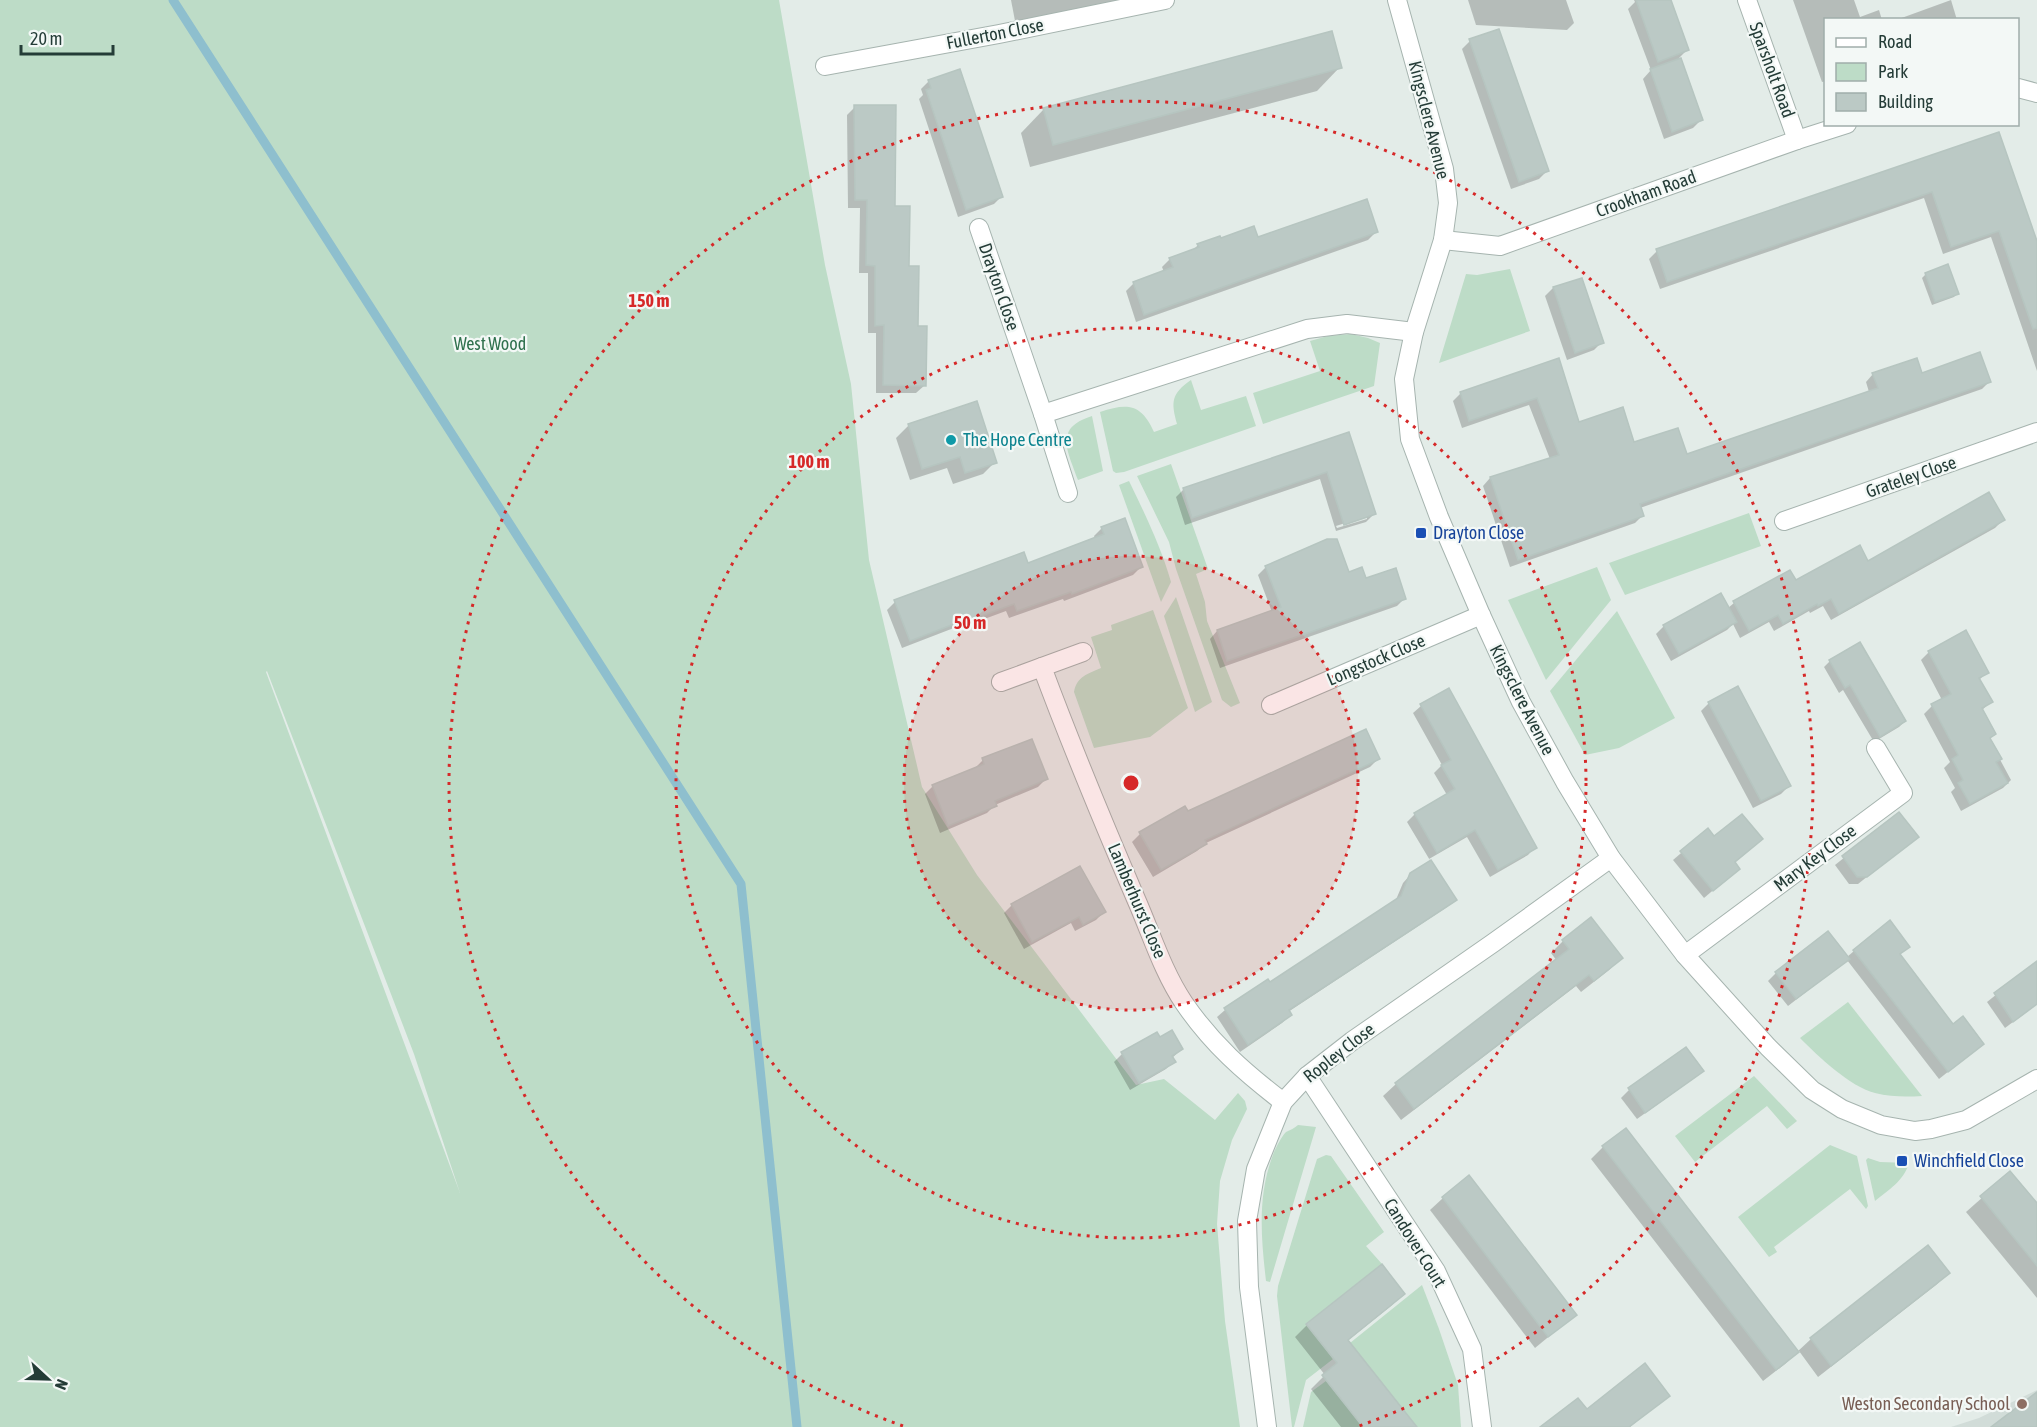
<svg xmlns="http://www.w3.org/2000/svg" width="2037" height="1427" font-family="'Asap Condensed',sans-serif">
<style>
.built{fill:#d1dcd8}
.green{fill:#bddcc7;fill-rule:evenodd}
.shadow{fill:#0003;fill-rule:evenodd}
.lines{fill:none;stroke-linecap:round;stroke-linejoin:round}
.stream{stroke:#8ebfce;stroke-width:9}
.building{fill:#bbc9c5;stroke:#b6c5c0;stroke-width:1.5}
.street-casing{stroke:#a6b4af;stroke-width:20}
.street{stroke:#fff;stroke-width:18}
.ring{fill:none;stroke:#d62828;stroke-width:3;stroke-dasharray:3 6}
.culture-dot{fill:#0f9aa8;stroke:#f3f8f6;stroke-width:2}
.transit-dot{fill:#1a4fb4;stroke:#f3f8f6;stroke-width:2}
.education-dot{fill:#8d6e63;stroke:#f3f8f6;stroke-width:2}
.labels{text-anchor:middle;stroke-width:4.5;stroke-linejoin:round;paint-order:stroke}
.street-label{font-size:18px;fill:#243c37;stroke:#f3f8f6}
.park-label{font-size:18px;fill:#30714e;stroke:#f3f8f6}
.culture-label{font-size:18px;fill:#0d838f;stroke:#f3f8f6;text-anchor:start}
.transit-label{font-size:18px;fill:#164399;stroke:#f3f8f6;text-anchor:start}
.education-label{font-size:18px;fill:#785e54;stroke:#f3f8f6;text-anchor:end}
.centre{fill:#d62828;stroke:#f3f8f6;stroke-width:3}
.ring-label{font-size:18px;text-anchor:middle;font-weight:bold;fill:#d62828;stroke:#f3f8f6;stroke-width:4.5;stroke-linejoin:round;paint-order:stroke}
</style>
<rect width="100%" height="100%" fill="#e3ece8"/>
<polygon class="built" points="2037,1390 2037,1427 1951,1427 1979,1418"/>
<g class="green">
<path d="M0 0H779L825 265 851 384 869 560 922 787 977 875 1136 1085 1164 1079 1215 1120 1238 1093 1245 1101 1247 1109 1232 1140 1220 1181 1217 1224 1225 1321 1240 1427H0ZM267 671 414 1054 460 1193 266 672Z"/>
<polygon points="1510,269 1530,331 1439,363 1466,274 1477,275"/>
<polygon points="1351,334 1368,338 1380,343 1374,386 1263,424 1253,393 1320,371 1310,341 1328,336"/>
<path d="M1191 380 1201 410 1246 396 1256 426 1124 472 1116 473 1113 471 1100 412C1127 403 1141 403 1154 432L1177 424C1171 402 1171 394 1191 380Z"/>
<path d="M1092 416 1103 471 1078 480C1068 451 1053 428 1092 416Z"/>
<polygon points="1171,464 1208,569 1196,574 1205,602 1207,621 1240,703 1231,707 1222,700 1176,569 1169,542 1137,476"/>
<path d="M1129 481C1145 514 1161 547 1171 582L1161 602 1119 485Z"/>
<polygon points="1749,513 1761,546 1625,595 1609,563"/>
<polygon points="1597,567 1611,600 1546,680 1508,600"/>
<polygon points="1176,597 1212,702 1195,712 1164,616"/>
<path d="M1153 610 1188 708 1150 737 1094 748 1074 692C1077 676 1088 674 1101 668L1091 637 1112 630 1111 625Z"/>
<polygon points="1617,611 1675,718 1619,748 1585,755 1550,691"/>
<path d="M1848 1002 1922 1096C1906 1097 1891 1097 1875 1093 1849 1086 1819 1057 1800 1038Z"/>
<polygon points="1754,1076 1797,1121 1787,1129 1767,1106 1695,1162 1675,1136"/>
<path d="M1298 1125 1316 1127 1270 1282 1266 1281C1261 1237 1257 1195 1274 1152 1277 1146 1281 1137 1286 1132 1290 1130 1295 1128 1298 1125Z"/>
<polygon points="1830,1145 1857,1156 1868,1206 1866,1209 1850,1189 1774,1247 1777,1252 1769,1257 1738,1217"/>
<polygon points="1326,1155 1331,1156 1384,1232 1366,1246 1382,1264 1306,1324 1333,1359 1306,1380 1294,1427 1292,1427 1277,1296 1278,1286 1317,1159"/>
<path d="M1868 1158 1880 1162 1909 1163C1904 1181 1888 1190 1875 1201L1866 1160Z"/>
<polygon points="1422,1285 1439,1329 1458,1385 1461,1427 1417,1427 1350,1343"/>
<polygon points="1326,1381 1363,1427 1303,1427 1311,1392"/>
</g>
<g class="shadow">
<polygon points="1011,0 1151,0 1016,26"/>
<polygon points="1468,0 1566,0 1574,23 1567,30 1476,25"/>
<polygon points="1634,0 1669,0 1687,50 1679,58 1701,120 1693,128 1664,139 1643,79 1651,70 1628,9 1635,2"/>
<polygon points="1793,0 1854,0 1860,17 1879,10 1882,20 1826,20 1826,81 1822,82"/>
<polygon points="1951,0 1957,20 1896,20"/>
<polygon points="1470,41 1547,171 1539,179 1511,189 1462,49"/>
<polygon points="1340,67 1317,91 1030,167 1021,133 1044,109"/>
<polygon points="929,81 1002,196 994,204 958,217 919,99 923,95 921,89"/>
<polygon points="855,107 894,208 907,267 925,385 916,393 876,393 876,333 868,333 868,273 859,273 860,208 848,208 847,115"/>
<polygon points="1998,134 2037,247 2037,371 1991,237 1943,254 1924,198 1660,289 1649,259 1657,251"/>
<polygon points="1376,232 1368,240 1136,322 1126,291 1134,283 1164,272 1162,267 1170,259 1192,251 1198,245 1220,240"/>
<polygon points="1926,274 1957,293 1954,297 1932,305 1922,278"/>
<polygon points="1581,279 1602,342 1594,350 1567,360 1545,296 1553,288"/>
<polygon points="1558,360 1578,424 1633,444 1686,456 1869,392 1866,382 1873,374 1989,382 1982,389 1640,508 1642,516 1635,523 1510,567 1483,486 1490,478 1550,459 1529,405 1462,428 1453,401 1461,393"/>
<polygon points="909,425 995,462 983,474 953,484 947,468 910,480 896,438"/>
<path d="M1349 434 1374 514 1366 522 1336 531 1320 479 1185 525 1176 497 1183 490ZM1367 516V519L1337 528 1336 526Z"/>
<polygon points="2003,520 1995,528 1831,620 1823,606 1810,613 1809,611 1774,631 1769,622 1740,638 1733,624 1727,630 1671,661 1656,634 1664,626 1728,608 1734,603 1790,572 1796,582 1868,563"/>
<polygon points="1102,528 1141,567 1133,575 1064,601 1063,599 1009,618 1006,611 960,628 959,626 902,648 887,610 895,602 1023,554 1027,565 1095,539 1094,536"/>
<polygon points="1266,567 1348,574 1405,598 1397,606 1220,668 1210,639 1217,631 1272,612 1258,575"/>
<polygon points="1929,652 1987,672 1979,680 1991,702 1982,710 1995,734 1989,739 2011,780 2003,788 1961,811 1951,792 1955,788 1944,768 1950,762 1924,714 1932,706 1942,700 1921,660"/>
<polygon points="1830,661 1905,721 1899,727 1874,742 1843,690 1839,693 1824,667"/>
<polygon points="1709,703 1789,786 1781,794 1753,808 1701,711"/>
<polygon points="1421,706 1535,847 1528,855 1490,877 1467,837 1429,859 1455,899 1447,907 1288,1012 1290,1015 1282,1023 1240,1052 1217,1017 1225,1010 1270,984 1395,902 1403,883 1411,874 1431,862 1407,822 1415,814 1447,795 1434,773 1442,765 1413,713"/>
<polygon points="1378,759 1370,767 1206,843 1197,851 1153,877 1132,842 1140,834 1184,808 1188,813"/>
<polygon points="983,760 1046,779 1038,787 995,805 987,813 940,833 925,794 933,786 975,768"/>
<polygon points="1899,814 1917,837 1858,884 1849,884 1835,865"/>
<polygon points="1708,830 1738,869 1704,898 1673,860"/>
<polygon points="1012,905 1104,912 1096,920 1075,931 1071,923 1024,949 1004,913"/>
<polygon points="1563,941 1621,958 1609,970 1581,992 1576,986 1401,1120 1383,1096 1396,1084 1557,961 1551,953"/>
<polygon points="1908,947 1899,955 1974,1051 1939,1079 1847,960 1788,1006 1768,981 1776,973 1847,957 1854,951"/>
<polygon points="2037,962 2037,1004 2005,1028 1987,1002"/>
<polygon points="1159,1039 1182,1049 1172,1058 1174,1061 1166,1069 1130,1090 1114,1062 1122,1054"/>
<polygon points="1702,1070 1694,1078 1637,1119 1621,1098 1629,1090"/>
<polygon points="1603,1147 1797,1352 1811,1339 1928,1247 1948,1273 1936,1285 1818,1377 1799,1351 1785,1364 1763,1381 1591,1159"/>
<polygon points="2010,1173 2037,1205 2037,1298 1966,1212"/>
<polygon points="1469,1177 1575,1315 1535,1348 1430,1210 1443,1198"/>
<polygon points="1403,1294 1391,1306 1347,1341 1415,1427 1341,1427 1311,1389 1325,1375 1295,1337 1307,1325"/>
<polygon points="1668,1395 1630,1427 1543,1427 1587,1411"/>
</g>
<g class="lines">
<polyline class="stream" points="173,0 741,884 797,1427"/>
</g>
<g class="building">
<polygon points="1636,0 1671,0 1689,50 1658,62"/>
<polygon points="1499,29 1549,171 1519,182 1469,39"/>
<polygon points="1332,31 1342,68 1053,145 1043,108"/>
<polygon points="1681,58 1703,120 1672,132 1650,69"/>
<polygon points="960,69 1003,197 966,210 926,90 931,88 928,80"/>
<polygon points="854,105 896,105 895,206 910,206 909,266 919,266 918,326 927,326 926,386 883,385 884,325 875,326 875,266 866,265 867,200 855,200"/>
<polygon points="1999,132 2037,241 2037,328 2033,329 1999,231 1951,247 1932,192 1667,282 1656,249"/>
<polygon points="1367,199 1378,232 1144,315 1133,282 1173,267 1169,258 1199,247 1197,244 1220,236 1221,238 1254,226 1258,237"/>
<polygon points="1948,264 1959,294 1935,302 1925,273"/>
<polygon points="1582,278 1604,343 1575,353 1553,287"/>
<polygon points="1980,352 1991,382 1640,504 1644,516 1518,560 1490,477 1559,455 1537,398 1469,421 1460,392 1559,358 1579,422 1623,407 1634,442 1678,428 1687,454 1878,388 1872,373 1917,358 1922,373"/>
<polygon points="977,401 997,463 965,473 960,457 922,469 908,424"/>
<polygon points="1349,432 1376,514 1344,525 1327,472 1192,518 1183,488"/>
<polygon points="1989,492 2005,520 1839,614 1831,599 1818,606 1817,604 1783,624 1778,615 1749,631 1733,601 1790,570 1796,580 1860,545 1868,561"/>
<polygon points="1125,518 1143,567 1072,594 1071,592 1017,611 1014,604 968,621 967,619 910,641 894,600 1024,552 1028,563 1104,534 1101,527"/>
<polygon points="1327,539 1337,539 1349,572 1362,567 1366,578 1396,568 1406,599 1227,661 1217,630 1281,607 1265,566"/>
<polygon points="1721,593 1737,622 1679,654 1663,625"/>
<polygon points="1966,630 1989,673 1979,678 1993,702 1982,708 1996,734 1990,738 2002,759 1996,762 2008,783 1970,804 1958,783 1963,780 1952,759 1958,755 1931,704 1951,694 1928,651"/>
<polygon points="1860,642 1906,721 1880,737 1850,685 1845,688 1829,660"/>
<polygon points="1738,686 1791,786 1761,801 1708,702"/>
<polygon points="1449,688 1537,848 1498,870 1475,830 1437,853 1414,813 1455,789 1441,765 1451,760 1420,704"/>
<polygon points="1366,729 1380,759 1205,840 1207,844 1161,870 1139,832 1185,806 1188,811"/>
<polygon points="1032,739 1048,779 995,801 997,806 948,826 932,785 984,764 982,758"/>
<polygon points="1899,812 1919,837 1867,877 1857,877 1842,856"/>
<polygon points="1742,814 1763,839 1735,862 1740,869 1713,891 1680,851 1708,828 1714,836"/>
<polygon points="1431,860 1457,900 1289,1010 1292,1015 1248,1045 1224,1008 1268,979 1270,982 1401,896 1410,873"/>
<polygon points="1080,866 1106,912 1083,925 1079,917 1032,942 1011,904"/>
<polygon points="1591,917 1623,958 1594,981 1589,975 1414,1109 1395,1083 1569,949 1562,940"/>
<polygon points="1890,920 1910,947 1900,954 1953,1024 1963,1016 1984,1044 1948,1072 1853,950"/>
<polygon points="1828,931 1850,959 1796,999 1775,972"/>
<polygon points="2037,961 2037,1004 2013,1022 1994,993"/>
<polygon points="1172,1030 1183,1049 1172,1056 1176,1062 1139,1083 1121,1052 1157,1032 1160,1037"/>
<polygon points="1686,1047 1704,1071 1645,1113 1628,1088"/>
<polygon points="1626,1128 1799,1352 1776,1370 1602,1146"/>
<polygon points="2010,1171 2037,1203 2037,1266 1980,1196"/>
<polygon points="1469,1175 1577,1315 1548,1337 1442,1197"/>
<polygon points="1928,1245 1950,1273 1831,1366 1810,1338"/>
<polygon points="1382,1264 1405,1294 1348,1340 1417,1427 1363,1427 1322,1375 1337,1363 1306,1324"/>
<polygon points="1645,1363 1670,1396 1629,1427 1540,1427 1578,1398 1587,1409"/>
<polygon points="2037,1392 2037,1427 1991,1427"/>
</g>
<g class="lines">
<g class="street-casing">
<g id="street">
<polyline points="1397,0 1444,169 1448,203 1443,240 1414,332 1404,379 1410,439 1439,517 1481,615 1521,702 1565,782 1611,858 1685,955 1768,1047 1812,1090 1842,1109 1881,1125 1915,1131 1931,1129 1966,1120 2037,1079"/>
<polyline points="1747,0 1797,140"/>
<polyline points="825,66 999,34 1165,0"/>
<polyline points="2018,88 2037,93"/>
<polyline points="979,228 1043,414 1068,493"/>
<polyline points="1443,240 1500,246 1797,140 1847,124"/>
<polyline points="1043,414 1307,329 1347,324 1414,332"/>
<polyline points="1784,521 2037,432"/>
<path d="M1083 652 1042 667C1071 745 1103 822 1136 899 1151 933 1163 972 1184 1003 1212 1044 1244 1072 1283 1102"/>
<polyline points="1001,682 1042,667"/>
<polyline points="1271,705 1481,615"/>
<polyline points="1685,955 1903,793 1876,748"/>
<polyline points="1307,1076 1436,1271 1472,1349 1482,1427"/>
<polyline points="1267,1427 1249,1287 1247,1221 1256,1169 1283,1102 1307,1076 1352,1041 1493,943 1611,858"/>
</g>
</g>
<use href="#street" class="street"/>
</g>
<circle cx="1131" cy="783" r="227" fill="#d62828" fill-opacity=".12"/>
<g class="ring">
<circle cx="1131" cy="783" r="227"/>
<circle cx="1131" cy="783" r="455"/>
<path d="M903 1426A682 682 0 1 1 1359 1426"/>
</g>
<circle class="culture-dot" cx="951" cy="440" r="6"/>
<g class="transit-dot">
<rect x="1415" y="527" width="12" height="12" rx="3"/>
<rect x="1896" y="1155" width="12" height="12" rx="3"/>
</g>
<circle class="education-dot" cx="2022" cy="1404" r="6"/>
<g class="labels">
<g class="street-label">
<text transform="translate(995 34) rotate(-11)" y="6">Fullerton Close</text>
<text transform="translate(1772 70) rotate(70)" y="6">Sparsholt Road</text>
<text transform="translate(1429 120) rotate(76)" y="6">Kingsclere Avenue</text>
<text transform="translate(1646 194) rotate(-20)" y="6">Crookham Road</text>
<text transform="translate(999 287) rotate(71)" y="6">Drayton Close</text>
<text transform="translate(1911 477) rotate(-19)" y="6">Grateley Close</text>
<text transform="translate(1376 660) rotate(-23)" y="6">Longstock Close</text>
<text transform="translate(1522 700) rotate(63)" y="6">Kingsclere Avenue</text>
<text transform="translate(1815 858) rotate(-37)" y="6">Mary Key Close</text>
<text transform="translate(1137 901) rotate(67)" y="6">Lamberhurst Close</text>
<text transform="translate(1339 1053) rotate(-38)" y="6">Ropley Close</text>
<text transform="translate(1415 1243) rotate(58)" y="6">Candover Court</text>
</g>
<g class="park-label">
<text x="490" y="350">West Wood</text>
</g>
<g class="culture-label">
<text x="963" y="446">The Hope Centre</text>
</g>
<g class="transit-label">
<text x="1433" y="539">Drayton Close</text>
<text x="1914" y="1167">Winchfield Close</text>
</g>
<g class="education-label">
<text x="2010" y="1410">Weston Secondary School</text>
</g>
</g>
<circle cx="1131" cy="783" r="9" class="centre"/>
<g class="ring-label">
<text x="649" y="307">150 m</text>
<text x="809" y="468">100 m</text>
<text x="970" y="629">50 m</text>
</g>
<rect x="1824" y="18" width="195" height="108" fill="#f3f8f6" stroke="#a0adaa" stroke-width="1.5"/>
<rect x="1836" y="38" width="30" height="9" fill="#ffffff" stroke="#a0adaa" stroke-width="1.5"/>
<text x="1878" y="48" font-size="18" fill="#243c37">Road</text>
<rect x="1836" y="63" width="30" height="18" fill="#bddcc7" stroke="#a0adaa" stroke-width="1.5"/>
<text x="1878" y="78" font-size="18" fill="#243c37">Park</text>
<rect x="1836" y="93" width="30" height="18" fill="#bbc9c5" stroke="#a0adaa" stroke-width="1.5"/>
<text x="1878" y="108" font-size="18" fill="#243c37">Building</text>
<g transform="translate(48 1379) rotate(112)" stroke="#f3f8f6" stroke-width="4.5" paint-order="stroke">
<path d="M0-4.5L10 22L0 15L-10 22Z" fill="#243c37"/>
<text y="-9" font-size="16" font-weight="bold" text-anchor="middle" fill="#243c37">N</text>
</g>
<path d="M21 45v9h92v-9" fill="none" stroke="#243c37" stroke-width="3"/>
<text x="30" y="45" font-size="18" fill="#243c37" stroke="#f3f8f6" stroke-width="4.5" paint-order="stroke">20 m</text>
</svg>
